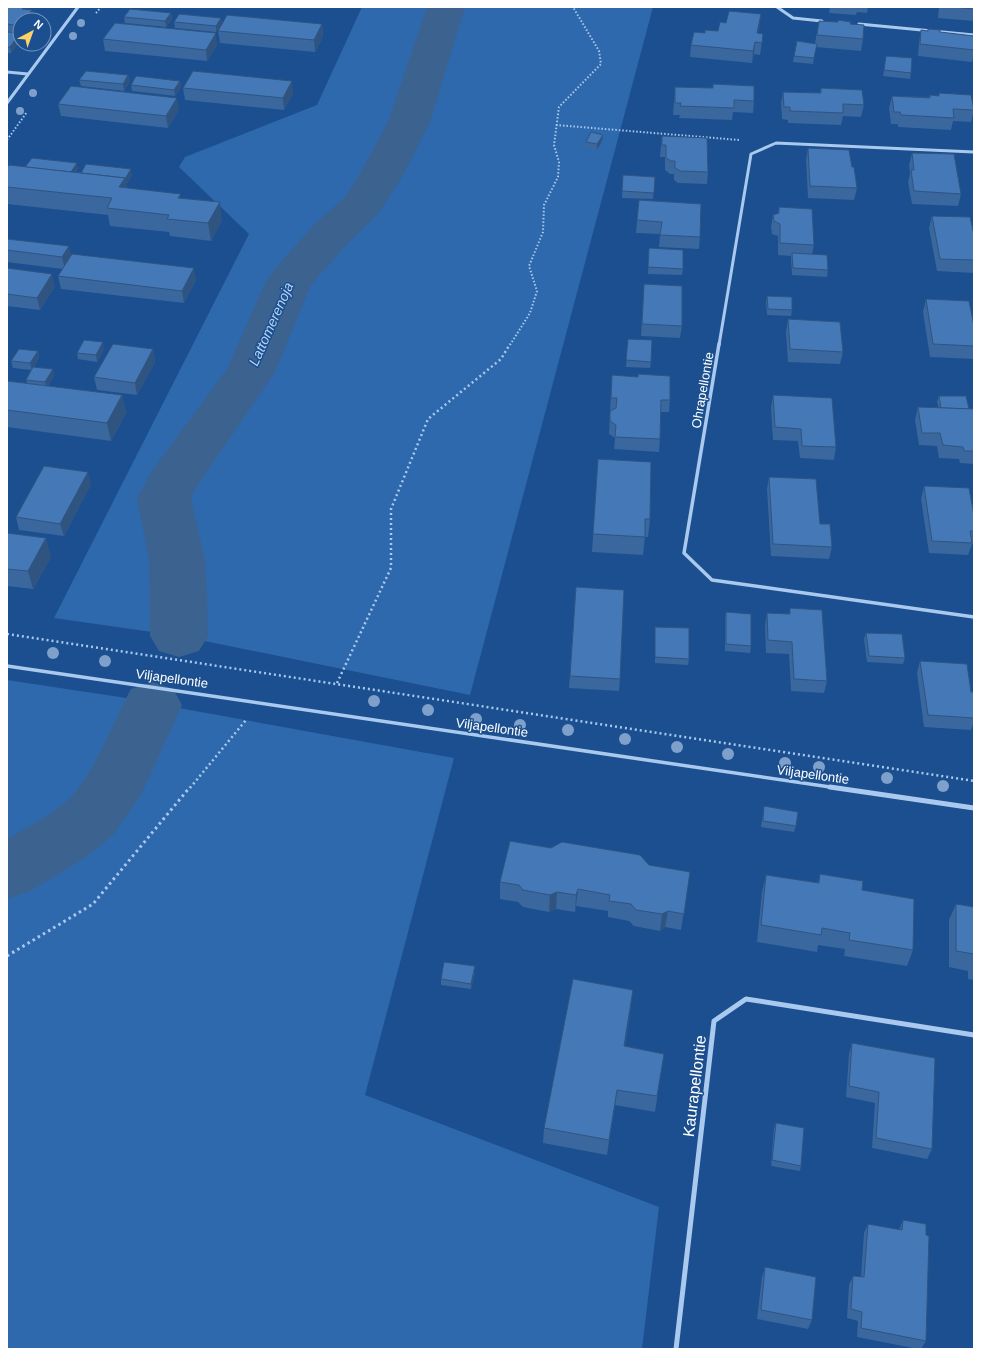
<svg xmlns="http://www.w3.org/2000/svg" width="981" height="1356" font-family="Helvetica,sans-serif">
<style>
.green{fill:#2e69ad}
.lines{fill:none;stroke-linecap:round;stroke-linejoin:round}
.river{fill:#3c6290;fill-rule:evenodd}
.path-far2{stroke:#a9c9ee;stroke-width:2;stroke-dasharray:1.5 2;stroke-linecap:butt}
.path-far1{stroke:#a9c9ee;stroke-width:2.5;stroke-dasharray:2 3;stroke-linecap:butt}
.path{stroke:#a9c9ee;stroke-width:3;stroke-dasharray:2.5 3.5;stroke-linecap:butt}
.minor-far2{stroke:#a9c9ee;stroke-width:3}
.minor-far1{stroke:#a9c9ee;stroke-width:3.5}
.minor{stroke:#a9c9ee;stroke-width:5}
.tree{fill:#7ea0ca}
.wall{fill:#3a679d}
.shaded-wall{fill:#305480}
.building{fill:#4478b7;stroke:#305480}
.labels{text-anchor:middle;stroke-width:3;stroke-linejoin:round;paint-order:stroke}
.street-label{font-size:13px;fill:#fff;stroke:#1b4f8f}
.water-label{font-size:14px;font-style:italic;fill:#b5d3f5;stroke:#1b4f8f}
.near-street-label{font-size:16px;fill:#fff;stroke:#1b4f8f}
</style>
<rect width="100%" height="100%" fill="#1b4f8f"/>
<g class="green">
<polygon points="362,7 653,7 470,695 180,636 54,618 249,234 179,167 185,157 317,105"/>
<polygon points="7,680 133,699 99,776 75,809 40,832 7,852"/>
<polygon points="168,706 454,758 365,1095 659,1207 642,1349 7,1349 7,889 35,872 79,840 102,820 139,769"/>
</g>
<g class="lines">
<g class="river">
<polygon points="427,7 465,7 430,122 402,177 377,215 346,245 311,285 275,372 195,489 191,499 205,560 207,593 208,636 199,651 179,657 159,651 150,636 149,560 137,499 151,472 227,369 266,281 273,271 314,225 345,197 358,177 388,122"/>
<path d="M152 682 173 689 182 705 141 795 113 835 85 858 30 891 7 899V839C26 828 53 814 69 799 97 769 111 725 131 689Z"/>
</g>
<g class="path-far2">
<polyline points="96,13 101,7"/>
<polyline points="556,125 739,140"/>
<polyline points="7,140 27,112"/>
<polyline points="510,345 530,313 537,291 529,266 543,232 544,205 558,177 559,162 554,145 559,107 601,64 599,51 573,7"/>
</g>
<g class="path-far1">
<polyline points="7,634 974,781"/>
<polyline points="337,683 391,568 391,509 428,419 501,359 510,344"/>
<polyline points="190,788 246,720"/>
</g>
<polyline class="path" points="7,956 93,904 190,787"/>
<g class="minor-far2">
<polyline points="777,7 793,18 822,21"/>
<polyline points="859,24 974,35"/>
<polyline points="7,72 28,74"/>
<polyline points="7,103 78,7"/>
<polyline points="719,345 751,154 776,143 974,152"/>
</g>
<g class="minor-far1">
<polyline points="719,344 684,553 712,580 974,617"/>
<polyline points="7,666 837,788"/>
</g>
<g class="minor">
<polyline points="830,787 974,808"/>
<polyline points="676,1349 714,1021 746,999 974,1035"/>
</g>
</g>
<g class="tree">
<circle cx="81" cy="23" r="4"/>
<circle cx="73" cy="36" r="4"/>
<circle cx="33" cy="93" r="4"/>
<circle cx="20" cy="111" r="4"/>
<circle cx="53" cy="653" r="6"/>
<circle cx="105" cy="661" r="6"/>
<circle cx="374" cy="701" r="6"/>
<circle cx="428" cy="710" r="6"/>
<circle cx="476" cy="719" r="6"/>
<circle cx="520" cy="725" r="6"/>
<circle cx="568" cy="730" r="6"/>
<circle cx="625" cy="739" r="6"/>
<circle cx="677" cy="747" r="6"/>
<circle cx="728" cy="754" r="6"/>
<circle cx="785" cy="763" r="6"/>
<circle cx="819" cy="767" r="6"/>
<circle cx="887" cy="778" r="6"/>
<circle cx="943" cy="786" r="6"/>
</g>
<g class="wall">
<polygon points="7,7 28,7 28,10 32,10 34,20 20,20 20,41 11,53 7,53"/>
<polygon points="830,7 868,7 867,13 857,12 856,15 829,13"/>
<polygon points="939,7 974,7 974,21 938,18"/>
<polygon points="171,13 172,19 166,27 125,23 124,17"/>
<polygon points="761,14 758,33 763,34 760,55 754,54 752,63 690,57 691,45 705,33 718,31 726,23"/>
<polygon points="221,18 222,24 216,32 175,28 174,22"/>
<polygon points="819,21 850,24 863,39 861,51 816,47 813,64 793,62 794,56 815,43"/>
<polygon points="322,24 323,36 315,52 220,43 218,31"/>
<polygon points="921,30 974,36 974,54 972,62 918,56 919,42"/>
<polygon points="103,39 217,45 207,61 105,51"/>
<polygon points="886,56 911,73 910,79 883,76"/>
<polygon points="128,75 130,81 124,91 81,86 79,80"/>
<polygon points="180,81 181,87 175,96 132,91 131,85"/>
<polygon points="675,87 754,101 753,113 733,112 732,120 679,118 680,115 673,115"/>
<polygon points="183,88 293,93 284,110 185,100"/>
<polygon points="821,88 864,105 861,117 843,116 841,125 788,123 788,120 782,119 781,103 783,92 820,93"/>
<polygon points="939,93 974,110 971,122 953,121 951,130 898,127 898,124 891,124 889,108 892,96 929,97 930,95 939,96"/>
<polygon points="58,104 179,110 168,128 61,116"/>
<polygon points="662,136 708,172 707,184 678,183 674,180 674,174 670,174 665,170 665,157 660,157"/>
<polygon points="602,141 597,150 585,148 586,142"/>
<polygon points="808,148 852,167 857,188 854,200 808,198 806,160"/>
<polygon points="912,153 961,194 958,206 912,204 908,182 910,174 909,165"/>
<polygon points="7,168 78,169 76,172 132,175 126,185 127,188 182,198 222,220 211,241 170,236 169,232 110,226 108,215 7,204"/>
<polygon points="623,175 655,177 653,199 622,198"/>
<polygon points="639,200 700,237 699,249 659,247 660,234 636,233"/>
<polygon points="779,207 814,245 812,254 828,270 827,277 792,275 791,259 791,256 778,255 778,236 772,234 771,227 773,215 778,214"/>
<polygon points="932,216 974,235 974,273 937,271 929,228"/>
<polygon points="7,239 71,255 196,280 184,303 61,289 58,276 63,269 7,262"/>
<polygon points="649,248 683,269 682,275 648,274"/>
<polygon points="7,268 55,286 40,310 7,306"/>
<polygon points="644,284 682,326 680,338 641,336"/>
<polygon points="767,296 792,310 791,316 767,315 766,302"/>
<polygon points="926,299 974,326 974,359 930,357 923,312"/>
<polygon points="788,319 843,352 840,364 788,362 786,332"/>
<polygon points="628,339 651,362 650,368 626,367"/>
<polygon points="104,349 97,362 78,359 77,353"/>
<polygon points="153,349 155,362 137,395 97,390 94,377"/>
<polygon points="38,351 39,357 34,367 54,375 48,386 122,395 126,413 111,441 7,427 7,381 27,383 26,380 31,370 13,368 11,361"/>
<polygon points="612,375 670,400 669,412 661,412 660,439 659,452 614,449 615,438 609,434 610,411 611,410 610,410"/>
<polygon points="773,395 836,447 834,460 800,458 798,441 773,440 771,408"/>
<polygon points="939,396 969,409 974,409 974,464 960,463 959,459 939,458 937,446 919,445 915,420 918,407 939,408 937,402"/>
<polygon points="598,459 650,519 648,537 645,537 643,555 592,552"/>
<polygon points="769,477 820,524 832,547 829,559 771,556 767,489"/>
<polygon points="91,484 64,536 19,530 16,517"/>
<polygon points="924,486 974,515 974,541 973,544 972,544 968,555 929,553 921,499"/>
<polygon points="7,533 51,557 33,589 7,586"/>
<polygon points="576,587 620,679 619,691 569,688"/>
<polygon points="790,608 827,681 824,693 791,691 789,654 766,653 765,625 767,613 789,614"/>
<polygon points="726,612 751,646 750,653 725,651 725,618"/>
<polygon points="655,627 689,659 688,665 655,663"/>
<polygon points="866,633 905,658 903,664 867,662 864,639"/>
<polygon points="920,661 971,692 974,692 974,722 971,730 924,727 917,673"/>
<polygon points="764,806 796,826 794,832 761,827"/>
<polygon points="551,848 690,872 681,930 665,927 660,931 634,926 629,921 608,917 608,911 576,906 575,912 556,909 549,912 523,907 518,902 500,899 500,882"/>
<polygon points="820,874 862,890 913,950 907,966 844,956 845,949 818,945 817,952 757,942 762,892 766,875 818,883"/>
<polygon points="956,904 974,907 974,980 968,979 968,971 949,967 949,920"/>
<polygon points="475,972 471,989 441,985 441,979"/>
<polygon points="631,1006 625,1046 664,1054 655,1112 615,1105 607,1155 543,1143 544,1128"/>
<polygon points="852,1043 932,1149 927,1159 872,1148 875,1103 846,1097 849,1054"/>
<polygon points="776,1123 801,1166 800,1171 771,1166 774,1128"/>
<polygon points="903,1220 926,1341 921,1349 918,1349 857,1337 858,1321 847,1318 849,1285 853,1276 861,1277 864,1233 868,1224 899,1230"/>
<polygon points="765,1267 812,1320 808,1329 757,1319 762,1277"/>
</g>
<g class="shaded-wall">
<polygon points="24,7 28,7 29,14 32,10 34,20 24,20 22,9"/>
<polygon points="171,13 172,19 166,27 165,21"/>
<polygon points="761,14 760,26 756,45 757,33"/>
<polygon points="221,18 222,24 216,32 216,26"/>
<polygon points="322,24 323,36 315,52 314,40"/>
<polygon points="20,33 20,41 11,53 10,47"/>
<polygon points="216,33 217,45 207,61 206,50"/>
<polygon points="755,42 754,54 752,63 753,51"/>
<polygon points="128,75 130,81 124,91 123,84"/>
<polygon points="180,81 181,87 175,96 174,90"/>
<polygon points="292,81 293,93 284,110 283,98"/>
<polygon points="177,98 179,110 168,128 166,116"/>
<polygon points="603,135 602,141 597,150 597,144"/>
<polygon points="77,163 78,169 71,179 70,173"/>
<polygon points="131,169 132,175 126,185 125,179"/>
<polygon points="125,178 128,195 119,187"/>
<polygon points="220,202 222,220 211,241 208,223"/>
<polygon points="69,246 72,258 65,269 62,257"/>
<polygon points="194,268 196,280 184,303 182,291"/>
<polygon points="52,274 55,286 40,310 37,298"/>
<polygon points="103,342 104,349 97,362 96,355"/>
<polygon points="153,349 155,362 137,395 135,383"/>
<polygon points="38,351 39,357 32,370 30,363"/>
<polygon points="53,369 54,375 47,389 45,382"/>
<polygon points="122,395 126,413 111,441 107,423"/>
<polygon points="88,472 91,484 64,536 60,524"/>
<polygon points="46,538 51,557 33,589 28,571"/>
<polygon points="578,889 576,906 575,912 576,895"/>
<polygon points="557,892 556,909 549,912 550,895"/>
<polygon points="668,911 665,927 660,931 662,914"/>
<polygon points="475,966 475,972 471,989 471,984"/>
<polygon points="633,990 631,1006 622,1062 624,1046"/>
<polygon points="617,1090 615,1105 607,1155 609,1140"/>
</g>
<g class="building">
<polygon points="7,7 24,7 22,9 32,10 24,20 20,20 20,26 7,24"/>
<polygon points="951,7 974,7 974,9"/>
<polygon points="130,9 171,13 165,21 124,17"/>
<polygon points="729,11 761,14 757,33 763,34 762,43 755,42 753,51 691,45 694,32 705,33 705,30 718,31 720,22 726,23"/>
<polygon points="179,14 221,18 216,26 174,22"/>
<polygon points="227,15 322,24 314,40 218,31"/>
<polygon points="838,20 851,22 850,24 864,25 863,39 817,35 819,21 838,22"/>
<polygon points="115,23 216,33 206,50 103,39"/>
<polygon points="928,29 940,30 940,32 974,36 974,50 920,44 921,30 928,31"/>
<polygon points="7,32 20,33 10,47 7,47"/>
<polygon points="797,41 817,44 814,58 794,56"/>
<polygon points="886,56 912,58 911,73 884,70"/>
<polygon points="86,71 128,75 123,84 79,80"/>
<polygon points="193,71 292,81 283,98 183,88"/>
<polygon points="136,76 180,81 174,90 131,85"/>
<polygon points="713,84 754,86 754,101 734,100 734,108 680,106 681,103 675,103 675,87 713,88"/>
<polygon points="71,86 177,98 166,116 58,104"/>
<polygon points="821,88 862,90 864,105 843,104 843,113 790,111 790,107 784,107 783,92 821,93"/>
<polygon points="939,93 971,95 974,110 953,109 954,118 901,115 900,112 894,112 892,96 930,98 930,95 939,96"/>
<polygon points="591,132 603,135 597,144 586,142"/>
<polygon points="662,136 707,138 708,172 680,171 675,168 675,161 671,161 666,158 666,145 662,145"/>
<polygon points="808,148 849,150 852,167 854,167 857,188 810,186"/>
<polygon points="912,153 954,154 961,194 914,191 911,170 914,170"/>
<polygon points="32,158 77,163 71,172 25,167"/>
<polygon points="86,164 131,169 125,179 125,178 81,173"/>
<polygon points="9,165 125,178 119,187 181,194 178,198 220,202 208,223 167,219 169,215 107,208 112,198 7,187 7,168"/>
<polygon points="623,175 655,177 654,193 622,191"/>
<polygon points="639,200 701,204 700,237 660,235 662,222 637,220"/>
<polygon points="779,207 812,209 814,245 780,243 780,224 774,221 773,215 779,213"/>
<polygon points="932,216 970,217 974,235 974,260 940,259"/>
<polygon points="7,239 69,246 62,257 7,250"/>
<polygon points="649,248 683,250 683,269 648,267"/>
<polygon points="792,253 827,255 828,270 793,268"/>
<polygon points="72,254 194,268 182,291 58,276"/>
<polygon points="7,268 52,274 37,298 7,294"/>
<polygon points="644,284 682,286 682,326 642,324"/>
<polygon points="767,296 792,297 792,310 768,309"/>
<polygon points="926,299 969,301 974,326 974,346 933,344"/>
<polygon points="788,319 840,322 843,352 790,349"/>
<polygon points="628,339 652,340 651,362 626,360"/>
<polygon points="84,340 103,342 96,355 77,353"/>
<polygon points="113,344 153,349 135,383 94,377"/>
<polygon points="19,349 38,351 30,363 11,361"/>
<polygon points="33,367 53,369 45,382 26,380"/>
<polygon points="638,374 670,376 670,400 661,400 660,439 615,437 616,425 610,421 610,411 616,408 617,398 611,398 612,375 638,377"/>
<polygon points="7,381 122,395 107,423 7,410"/>
<polygon points="773,395 832,398 836,447 802,446 801,429 775,427"/>
<polygon points="939,396 966,396 969,409 941,408"/>
<polygon points="918,407 974,409 974,451 964,451 963,447 943,445 940,433 922,433"/>
<polygon points="598,459 651,462 650,519 645,519 645,537 593,534"/>
<polygon points="44,466 88,472 60,524 16,517"/>
<polygon points="769,477 816,479 820,524 830,524 832,547 773,544"/>
<polygon points="924,486 969,488 974,515 974,531 970,531 972,543 932,541"/>
<polygon points="7,533 46,538 28,571 7,569"/>
<polygon points="576,587 624,590 620,679 570,676"/>
<polygon points="790,608 822,610 827,681 794,679 792,642 768,640 767,613 790,614"/>
<polygon points="726,612 751,614 751,646 726,644"/>
<polygon points="655,627 689,628 689,659 655,657"/>
<polygon points="866,633 902,634 905,658 869,656"/>
<polygon points="920,661 967,664 971,692 974,692 974,718 928,715"/>
<polygon points="764,806 798,812 796,826 763,821"/>
<polygon points="510,841 551,848 562,842 640,855 649,865 690,872 684,914 668,911 662,914 636,910 631,904 609,901 610,895 578,889 576,895 557,892 550,895 523,890 519,885 500,882"/>
<polygon points="820,874 863,881 862,890 914,899 913,950 849,940 850,933 822,928 821,935 761,925 766,875 819,883"/>
<polygon points="956,904 974,907 974,954 956,951"/>
<polygon points="444,962 475,966 471,984 441,979"/>
<polygon points="573,979 633,990 624,1046 664,1054 657,1096 617,1090 609,1140 544,1128"/>
<polygon points="852,1043 935,1058 932,1149 876,1138 879,1092 849,1086"/>
<polygon points="776,1123 804,1128 801,1166 772,1160"/>
<polygon points="903,1220 926,1224 926,1235 929,1236 926,1341 861,1328 862,1312 851,1309 853,1276 864,1277 868,1224 902,1230"/>
<polygon points="765,1267 816,1277 812,1320 761,1310"/>
</g>
<g class="labels">
<g class="street-label">
<text transform="translate(702 390) rotate(-80)" y="5">Ohrapellontie</text>
<text transform="translate(172 678) rotate(8)" y="5">Viljapellontie</text>
<text transform="translate(492 727) rotate(8)" y="5">Viljapellontie</text>
<text transform="translate(813 774) rotate(8)" y="5">Viljapellontie</text>
</g>
<g class="water-label">
<text transform="translate(271 324) rotate(-66)" y="5">Lattomerenoja</text>
</g>
<g class="near-street-label">
<text transform="translate(694 1086) rotate(-83)" y="6">Kaurapellontie</text>
</g>
</g>
<rect width="981" height="1356" fill="none" stroke="#ffffff" stroke-width="16"/>
<g transform="translate(32 32) rotate(41)"><circle r="19" fill="#1b4f8f" stroke="#7695bc"/>
<path d="M0-3L7 15L0 10L-7 15Z" fill="#ffd166"/>
<text y="-6" font-size="11" font-weight="bold" text-anchor="middle" fill="#ffffff">N</text>
</g>
</svg>
